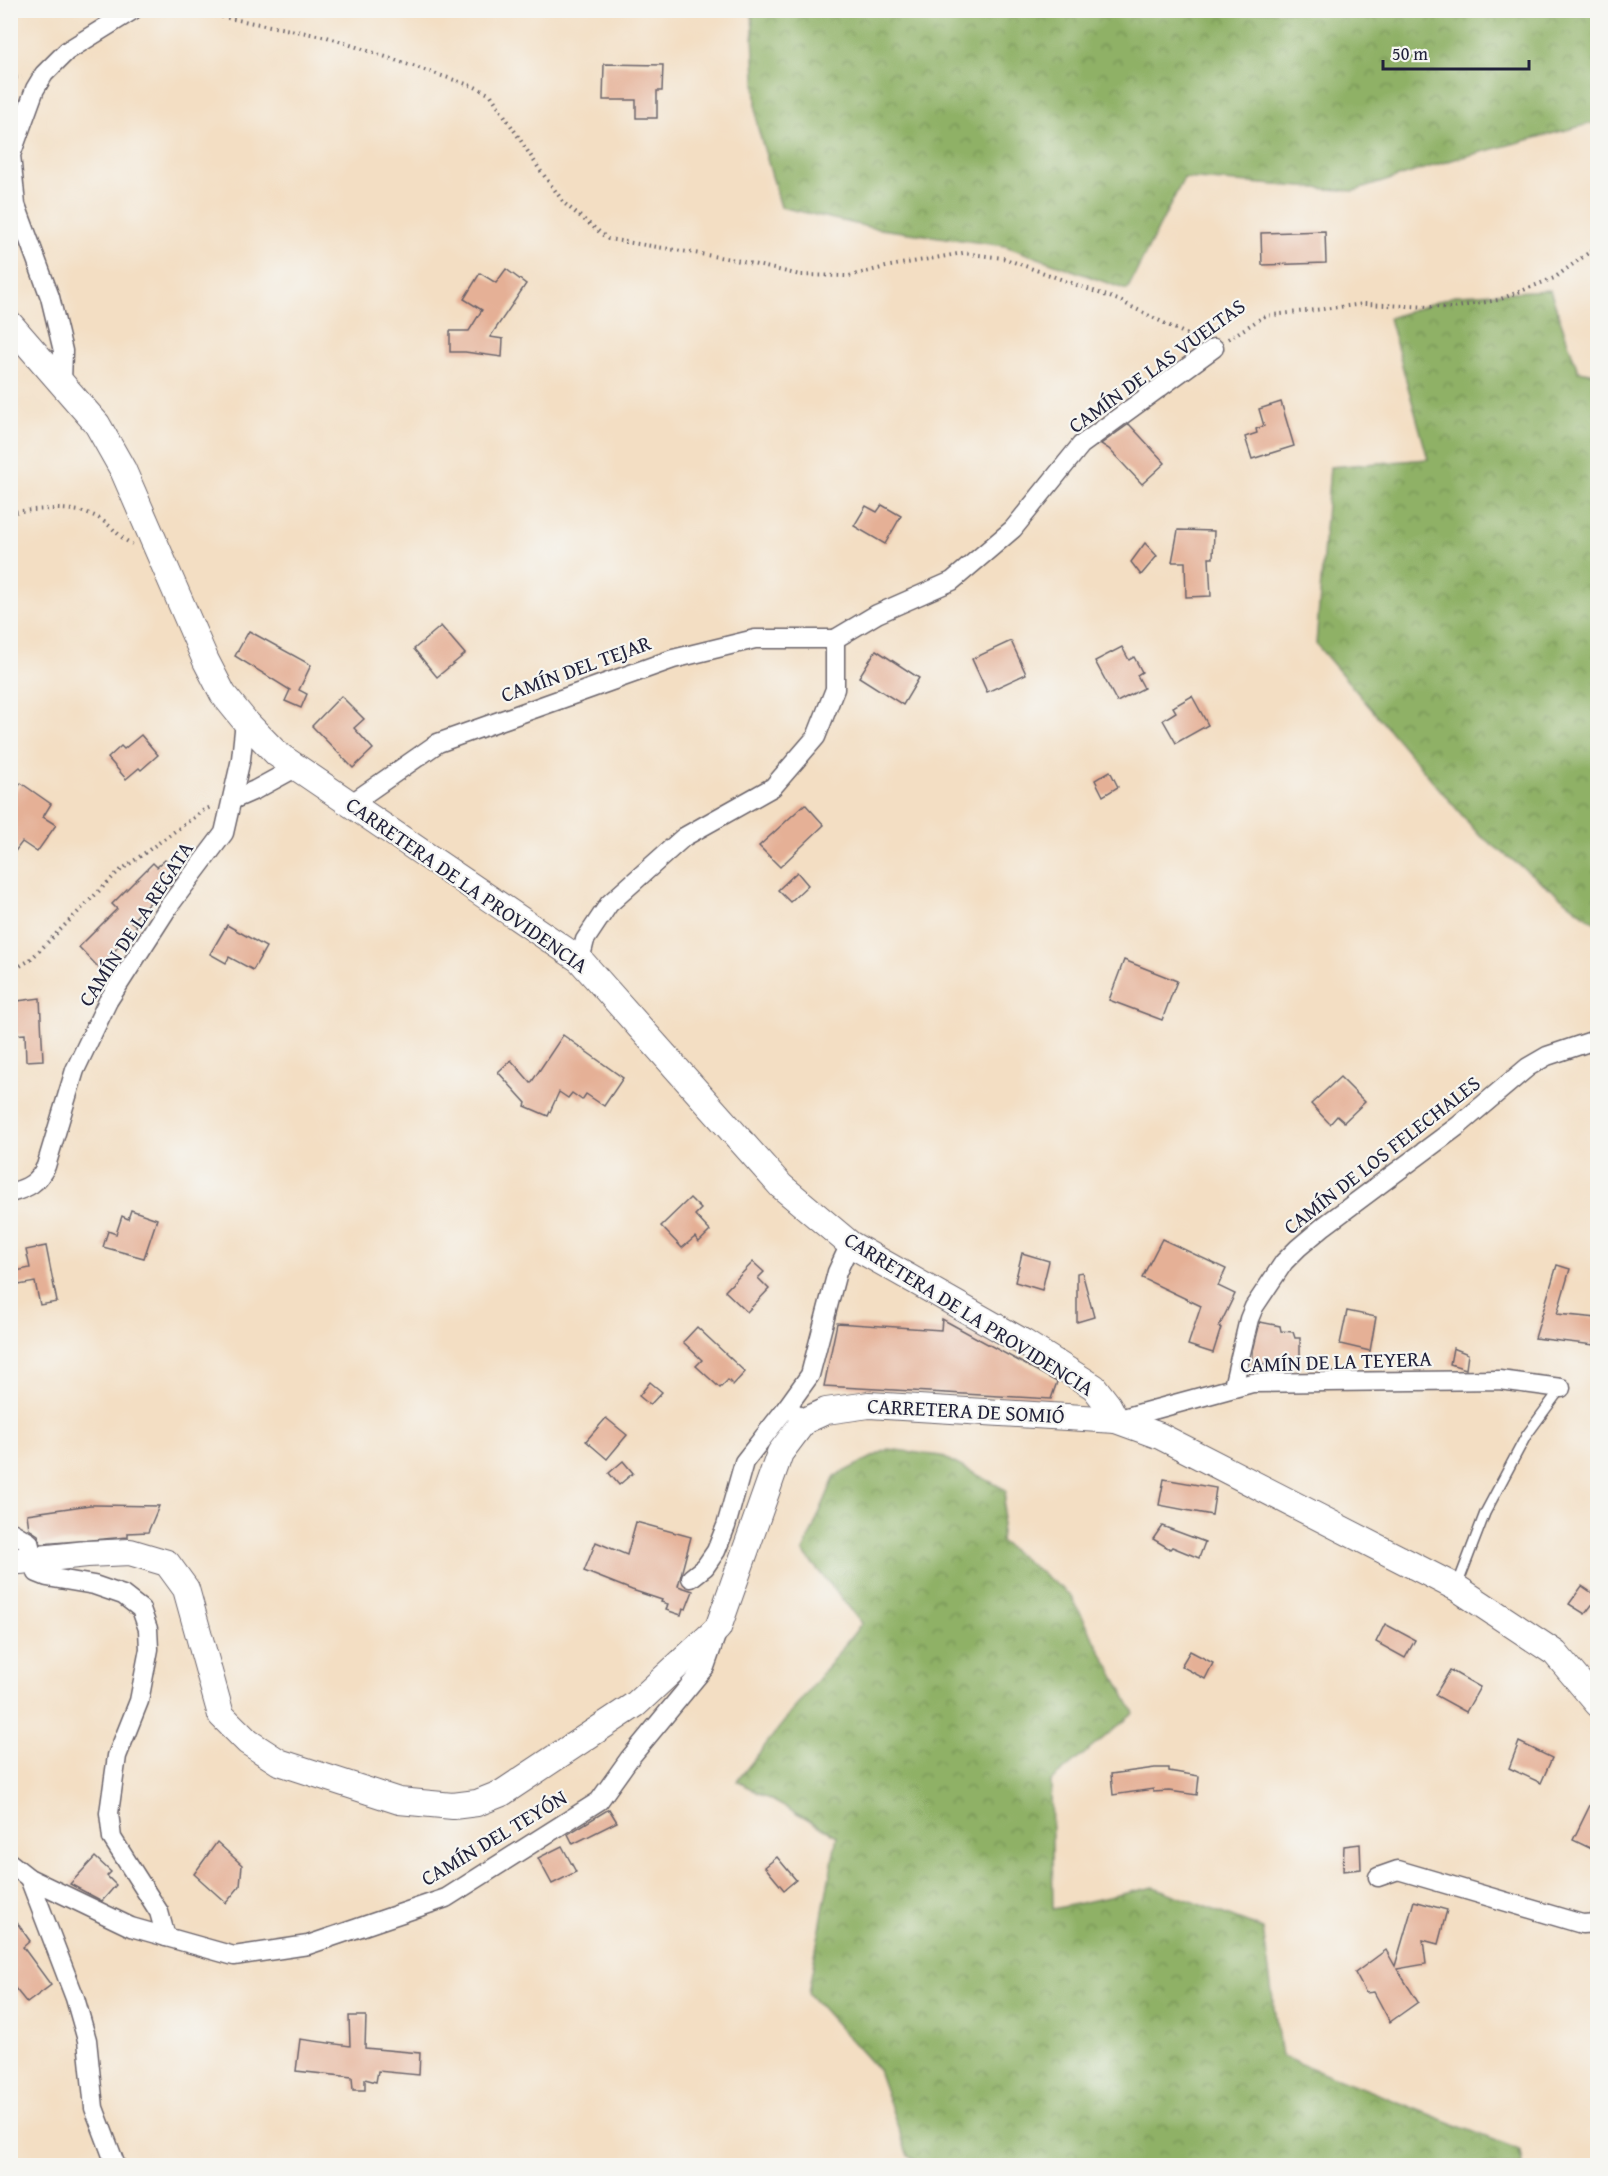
<svg xmlns="http://www.w3.org/2000/svg" width="1608" height="2176" font-family="'Gentium Book Plus',serif">
<style>
.forest{fill:url(#forest-crowns);stroke:#586a50;stroke-width:1.5}
.building{fill:#e5b096}
.lines{fill:none;stroke-linecap:round;stroke-linejoin:round}
.lane-casing{stroke:#6b646b;stroke-width:12}
.street-casing{stroke:#6b646b;stroke-width:21}
.secondary-casing{stroke:#6b646b;stroke-width:28}
.path{stroke:#6b646b;stroke-width:4;stroke-dasharray:1.5 4.5;stroke-linecap:butt}
.lane{stroke:#fff;stroke-width:9}
.street{stroke:#fff;stroke-width:18}
.secondary{stroke:#fff;stroke-width:26}
.labels{text-anchor:middle;stroke-width:4.5;stroke-linejoin:round;paint-order:stroke}
.street-label{font-size:21px;fill:#22223b;stroke:#f6f6f2}
</style>
<defs>
<pattern id="forest-crowns" width="20" height="18" patternUnits="userSpaceOnUse" patternTransform="scale(1.5)"><rect width="20" height="18" fill="#8fb166"/><path d="M2 6a3 3 0 1 1 6 0M12 15a3 3 0 1 1 6 0" fill="none" stroke="#749055"/></pattern>
</defs>
<rect width="100%" height="100%" fill="#f6f6f2"/>
<filter id="ink" filterUnits="userSpaceOnUse"><feTurbulence type="fractalNoise" baseFrequency=".0167" numOctaves="2"/><feDisplacementMap in="SourceGraphic" scale="12" xChannelSelector="R" yChannelSelector="G"/><feConvolveMatrix kernelMatrix="1 2 1 2 8 2 1 2 1" color-interpolation-filters="sRGB"/></filter>
<filter id="wash" filterUnits="userSpaceOnUse"><feTurbulence type="fractalNoise" baseFrequency=".008" numOctaves="4" result="noise"/><feDisplacementMap in="SourceGraphic" scale="24" xChannelSelector="R" yChannelSelector="G"/><feGaussianBlur stdDeviation="1.35" result="paint"/><feColorMatrix in="noise" values="0 0 0 0 0 0 0 0 0 0 0 0 0 0 0 0 0 1.4 0 .05"/><feComposite in="paint" operator="in"/></filter>
<g filter="url(#wash)">
<rect width="100%" height="100%" fill="#f3dec3"/>
<g class="forest">
<polygon points="752,11 1597,11 1597,122 1455,159 1354,191 1184,178 1127,290 1005,246 873,228 781,207 757,125"/>
<polygon points="1550,290 1578,371 1597,374 1597,924 1478,834 1316,644 1330,467 1428,459 1389,318 1457,295"/>
<polygon points="888,1449 941,1456 1006,1490 1000,1541 1071,1596 1134,1713 1051,1781 1053,1909 1154,1887 1263,1929 1281,2056 1520,2150 1522,2165 924,2166 908,2156 878,2070 808,1993 837,1836 737,1781 862,1623 803,1552 835,1476"/>
</g>
<g id="blocks">
<g class="building">
<polygon points="604,64 663,65 662,91 657,91 657,118 636,118 636,100 603,100"/>
<polygon points="1325,231 1326,263 1262,265 1261,233"/>
<polygon points="506,269 526,284 490,337 503,339 502,357 465,352 450,352 450,331 469,331 482,310 464,299 480,273 496,283"/>
<polygon points="1281,402 1294,446 1252,459 1245,437 1257,433 1256,429 1264,426 1259,409"/>
<polygon points="1129,424 1165,463 1142,484 1109,449 1101,444"/>
<polygon points="882,505 901,516 885,544 854,526 866,506 877,512"/>
<polygon points="1178,530 1214,531 1213,558 1209,558 1211,596 1186,597 1185,562 1172,562"/>
<polygon points="1145,543 1157,556 1141,575 1131,562"/>
<polygon points="441,626 465,654 437,677 414,649"/>
<polygon points="249,631 311,665 299,690 307,694 301,708 285,701 290,690 235,656"/>
<polygon points="1011,641 1026,674 987,692 972,659"/>
<polygon points="1122,647 1129,660 1134,657 1142,672 1137,675 1144,688 1117,702 1095,661"/>
<polygon points="876,650 919,678 903,705 859,677"/>
<polygon points="341,696 364,719 354,728 373,749 353,768 312,726"/>
<polygon points="1192,696 1208,725 1176,743 1163,720 1176,712 1173,707"/>
<polygon points="141,735 158,755 141,770 139,768 126,779 108,758 121,746 124,749"/>
<polygon points="1110,771 1118,787 1103,796 1095,780"/>
<polygon points="21,783 51,804 43,817 56,825 37,852 22,842 10,858 10,798"/>
<polygon points="805,804 824,825 780,867 759,846"/>
<polygon points="165,860 179,874 170,886 168,884 131,922 137,926 99,968 79,947 117,909 112,904 153,863 157,867"/>
<polygon points="797,872 808,885 790,902 778,890"/>
<polygon points="227,925 266,947 253,970 229,957 226,963 210,954"/>
<polygon points="1124,960 1177,981 1162,1020 1109,1000"/>
<polygon points="40,998 43,1060 26,1061 25,1034 10,1035 10,1002"/>
<polygon points="563,1035 623,1078 604,1106 586,1094 582,1100 572,1093 568,1098 559,1092 548,1116 525,1106 526,1103 498,1072 511,1060 531,1083"/>
<polygon points="1340,1077 1365,1102 1344,1122 1337,1116 1330,1124 1311,1104"/>
<polygon points="690,1198 701,1209 695,1215 710,1231 699,1242 695,1237 682,1248 661,1226"/>
<polygon points="131,1210 157,1219 144,1258 103,1247 108,1231 116,1234 122,1216 128,1219"/>
<polygon points="1162,1239 1226,1269 1218,1286 1235,1294 1219,1327 1221,1328 1213,1353 1188,1345 1201,1306 1142,1278"/>
<polygon points="46,1246 57,1302 40,1305 35,1282 19,1285 16,1271 30,1268 26,1250"/>
<polygon points="1022,1253 1049,1261 1042,1290 1015,1282"/>
<polygon points="753,1262 764,1272 758,1278 769,1289 747,1312 725,1291"/>
<polygon points="1557,1265 1570,1269 1557,1314 1597,1318 1594,1345 1535,1338"/>
<polygon points="1082,1272 1094,1317 1077,1322 1077,1273"/>
<polygon points="1347,1311 1376,1317 1370,1351 1340,1344"/>
<polygon points="942,1319 1057,1382 1051,1399 824,1386 837,1323 941,1330"/>
<polygon points="1260,1322 1280,1326 1281,1331 1293,1332 1295,1338 1300,1338 1300,1364 1253,1364 1253,1351"/>
<polygon points="697,1327 745,1372 733,1385 728,1380 720,1388 696,1366 702,1360 683,1342"/>
<polygon points="1453,1348 1468,1354 1466,1369 1450,1364"/>
<polygon points="650,1382 662,1392 650,1405 639,1396"/>
<polygon points="606,1418 627,1435 607,1459 586,1441"/>
<polygon points="623,1461 633,1473 619,1485 609,1473"/>
<polygon points="1164,1479 1216,1488 1212,1515 1159,1505"/>
<polygon points="90,1505 95,1505 159,1506 148,1532 128,1533 128,1537 41,1544 38,1535 29,1529 27,1514"/>
<polygon points="636,1522 691,1537 678,1586 693,1591 686,1609 683,1608 681,1615 666,1610 668,1604 661,1602 662,1600 632,1590 584,1571 596,1542 627,1555"/>
<polygon points="1162,1526 1205,1542 1199,1558 1172,1547 1170,1549 1153,1539"/>
<polygon points="1582,1586 1598,1597 1585,1614 1569,1604"/>
<polygon points="1385,1624 1415,1640 1405,1658 1376,1642"/>
<polygon points="1190,1651 1213,1663 1205,1679 1181,1666"/>
<polygon points="1450,1670 1480,1687 1466,1712 1435,1695"/>
<polygon points="1519,1742 1552,1758 1541,1783 1509,1768"/>
<polygon points="1155,1768 1169,1768 1169,1771 1199,1776 1197,1795 1169,1791 1153,1792 1153,1789 1113,1795 1111,1774"/>
<polygon points="1598,1789 1598,1852 1573,1840"/>
<polygon points="609,1809 617,1822 573,1844 568,1834"/>
<polygon points="217,1842 242,1865 240,1886 226,1903 194,1874"/>
<polygon points="1360,1844 1361,1869 1343,1871 1344,1846"/>
<polygon points="562,1846 576,1872 552,1884 538,1858"/>
<polygon points="95,1857 111,1872 107,1876 116,1885 102,1901 70,1884"/>
<polygon points="777,1857 796,1880 784,1890 765,1867"/>
<polygon points="1414,1901 1447,1910 1438,1944 1423,1940 1426,1964 1397,1969 1418,2002 1390,2022 1374,1992 1366,1993 1355,1973 1386,1950 1395,1966"/>
<polygon points="10,1913 30,1941 23,1947 51,1985 27,2003 10,1982"/>
<polygon points="349,2016 366,2016 365,2048 420,2053 419,2075 378,2071 376,2082 365,2079 365,2090 353,2090 352,2077 296,2071 300,2039 350,2046"/>
</g>
</g>
</g>
<g filter="url(#ink)">
<use href="#blocks" fill-opacity="0" stroke="#6b646b" stroke-width="1.5"/>
<g class="lines">
<g class="lane-casing">
<polyline id="lane" points="1457,1586 1485,1513 1526,1436 1561,1388"/>
</g>
<g class="street-casing">
<g id="street">
<polyline points="62,382 63,351 50,297 16,205 11,155 35,89 44,74 67,51 133,10"/>
<polyline points="232,800 255,790 297,767"/>
<polyline points="352,803 438,743 673,659 755,639 835,639"/>
<polyline points="580,960 585,940 609,904 684,837 773,787 816,737 835,689 835,639 877,614 952,581 1013,529 1081,445 1214,348"/>
<path d="M10 1193C28 1188 38 1183 46 1166L75 1070 108 1001 169 906 224 833 241 759 245 721"/>
<polyline points="1233,1387 1249,1319 1254,1307 1284,1262 1298,1248 1324,1226 1458,1126 1528,1067 1547,1056 1598,1039"/>
<polyline points="795,1413 787,1407 810,1375 837,1272 850,1244"/>
<polyline points="1116,1420 1252,1383 1500,1380 1561,1388"/>
<polyline points="10,1531 29,1542 37,1573 47,1577 94,1585 123,1595 141,1609 148,1629 149,1649 139,1701 117,1756 109,1813 112,1838 159,1912 166,1937"/>
<polyline points="691,1578 705,1567 716,1551 726,1526 744,1462 787,1407"/>
<polyline points="10,1863 29,1878 131,1927 234,1956 308,1945 446,1898 599,1801 629,1759 705,1667 718,1630"/>
<polyline points="1378,1877 1398,1870 1582,1924 1598,1923"/>
<polyline points="29,1878 75,1998 87,2040 94,2108 116,2166"/>
</g>
</g>
<g class="secondary-casing">
<g id="secondary">
<polyline points="10,324 97,424 123,470 206,661 223,694 245,721 277,754 580,960 781,1186 850,1244 1023,1342 1094,1387 1108,1405 1116,1420"/>
<polyline points="10,1562 87,1554 130,1552 167,1563 186,1589 221,1715 248,1742 279,1762 399,1801 453,1806 477,1803 502,1793 636,1704 718,1628 780,1453 804,1421 826,1411 869,1405 1116,1420 1160,1436 1457,1588 1555,1653 1598,1704"/>
</g>
</g>
<g class="path">
<polyline points="186,10 327,37 475,87 491,95 540,170 565,204 608,239 731,259 800,275 849,276 890,266 963,253 1003,258 1118,300 1196,339"/>
<polyline points="10,78 22,77"/>
<polyline points="1228,339 1265,316 1364,304 1452,308 1498,300 1554,278 1598,246"/>
<path d="M10 512C38 510 79 503 103 521 114 528 120 538 132 544"/>
<polyline points="10,972 30,960 117,873 204,810 211,807"/>
</g>
<use href="#lane" class="lane"/>
<use href="#street" class="street"/>
<use href="#secondary" class="secondary"/>
</g>
</g>
<g class="labels">
<g class="street-label">
<text transform="translate(1157 366) rotate(-36)" y="7">CAMÍN DE LAS VUELTAS</text>
<text transform="translate(576 669) rotate(-20)" y="7">CAMÍN DEL TEJAR</text>
<text transform="translate(467 885) rotate(35)" y="7">CARRETERA DE LA PROVIDENCIA</text>
<text transform="translate(136 924) rotate(-57)" y="7">CAMÍN DE LA REGATA</text>
<text transform="translate(1382 1155) rotate(-38)" y="7">CAMÍN DE LOS FELECHALES</text>
<text transform="translate(969 1314) rotate(32)" y="7">CARRETERA DE LA PROVIDENCIA</text>
<text transform="translate(1336 1362) rotate(-2)" y="7">CAMÍN DE LA TEYERA</text>
<text transform="translate(966 1411) rotate(3)" y="7">CARRETERA DE SOMIÓ</text>
<text transform="translate(494 1838) rotate(-31)" y="7">CAMÍN DEL TEYÓN</text>
</g>
</g>
<rect width="1608" height="2176" fill="none" stroke="#f6f6f2" stroke-width="36"/>
<path d="M1383 60v9h146v-9" fill="none" stroke="#22223b" stroke-width="3"/>
<text x="1392" y="60" font-size="18" fill="#22223b" stroke="#f6f6f2" stroke-width="4.5" paint-order="stroke">50 m</text>
</svg>
